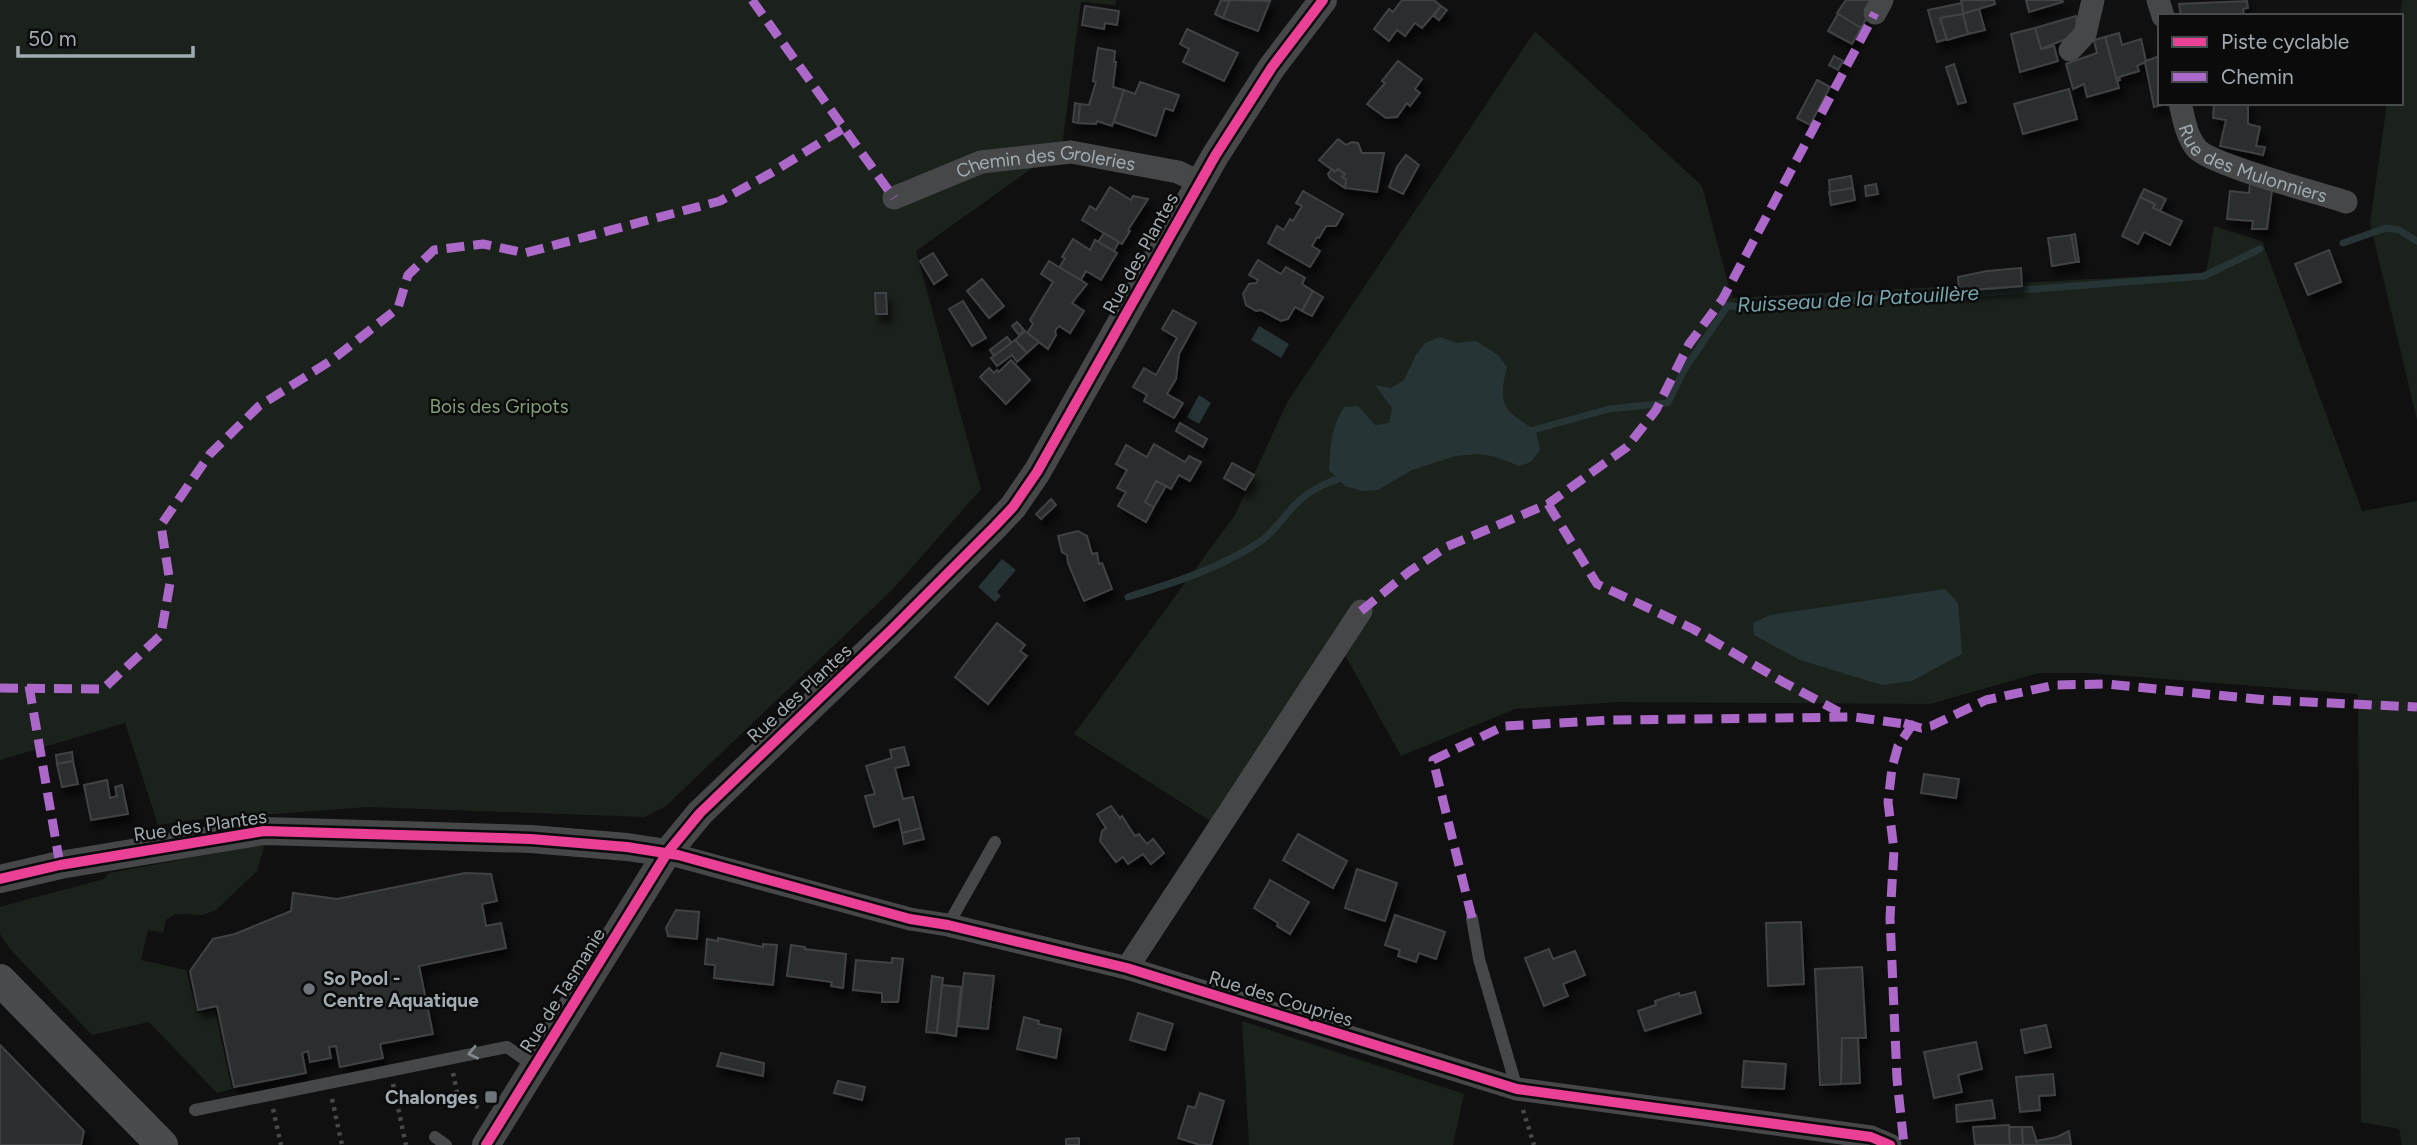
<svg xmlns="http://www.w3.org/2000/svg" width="2417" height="1145" font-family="Figtree,sans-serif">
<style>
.green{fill:#1b211b}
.water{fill:#273435}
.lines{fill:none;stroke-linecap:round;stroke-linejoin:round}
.stream{stroke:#273435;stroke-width:7}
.building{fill:#2c2d2f;stroke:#404244;stroke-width:2;filter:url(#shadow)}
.path{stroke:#46494b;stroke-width:4.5;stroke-dasharray:3.5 5;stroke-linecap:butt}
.service{stroke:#454749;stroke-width:12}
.minor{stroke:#454749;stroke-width:23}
.tertiary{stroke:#454749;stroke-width:28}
.secondary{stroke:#494b4d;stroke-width:32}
.quiet{stroke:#ac68c9;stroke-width:9;stroke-dasharray:18 9;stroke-linecap:butt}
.cycleway-casing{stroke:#0b0b0c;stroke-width:15}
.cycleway{stroke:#ea4096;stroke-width:10}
.oneway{stroke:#81898d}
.poi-dot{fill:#6e757a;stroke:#0b0b0c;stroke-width:2.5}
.labels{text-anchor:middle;stroke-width:5;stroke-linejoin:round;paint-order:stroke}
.street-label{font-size:19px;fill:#a1acb2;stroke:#0b0b0c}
.park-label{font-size:19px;fill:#819e77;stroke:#0b0b0c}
.poi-label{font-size:19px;font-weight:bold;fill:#a1acb2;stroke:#0b0b0c;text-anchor:start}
.water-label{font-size:21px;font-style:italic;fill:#76a7ae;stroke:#0b0b0c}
</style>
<defs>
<filter id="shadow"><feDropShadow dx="4.5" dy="8" stdDeviation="3.5" flood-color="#0009"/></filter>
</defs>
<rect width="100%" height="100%" fill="#101011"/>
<g class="green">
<polygon points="0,0 1116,0 1115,5 1081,2 1062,147 916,251 981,489 893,589 666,806 645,817 368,807 192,820 158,825 125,723 0,760"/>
<polygon points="2402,0 2417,0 2417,420 2370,223 2387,103 2401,103 2400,16"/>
<polygon points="1535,31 1702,186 1732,298 2206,273 2214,226 2262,241 2362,511 2417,501 2417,1145 2402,1145 2399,1129 2361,1122 2358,694 2088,673 2039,673 1930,704 1618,702 1515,709 1401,756 1345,655 1223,829 1074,734 1235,515 1288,401"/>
<polygon points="265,844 257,871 216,910 203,915 175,914 170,917 166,920 163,933 148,930 141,960 186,970 197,1013 215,1010 232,1089 217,1093 149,1022 92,1035 10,949 0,934 0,907 3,906 104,879 109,873"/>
<polygon points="1242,1021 1464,1094 1453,1145 1249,1145"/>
</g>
<g class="water">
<polygon points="1259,326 1289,344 1281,358 1251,340"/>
<path d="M1440 337 1457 343 1476 341 1498 355 1507 367C1497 407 1504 409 1536 431L1540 450 1531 462 1520 466 1492 456 1478 454 1456 456 1412 470 1378 490 1363 491 1345 486 1329 470C1331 444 1330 431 1344 407L1358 406 1375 425 1389 423 1392 408 1375 385 1391 388 1404 380 1416 355 1425 343Z"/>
<polygon points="1199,395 1211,403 1199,424 1187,417"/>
<polygon points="1002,559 1016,570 997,592 1001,596 995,602 978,587"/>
<polygon points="1945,589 1958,603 1962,654 1912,681 1882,685 1800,660 1754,635 1753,623 1770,615"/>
</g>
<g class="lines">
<g class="stream">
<polyline points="2343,243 2386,228 2399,230 2417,241"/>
<polyline points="1526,432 1609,409 1668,403 1684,370 1728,305 1738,307 1970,294 2204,276 2260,249"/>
<path d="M1128 597C1173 583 1221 568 1261 541 1275 531 1285 514 1298 502 1310 490 1329 481 1345 477"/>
</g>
</g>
<g class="building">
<polygon points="1221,0 1230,1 1223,18 1215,14"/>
<polygon points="1230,0 1270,1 1258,31 1223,18"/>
<polygon points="1402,0 1434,0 1441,6 1422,28 1415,23 1405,36 1397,30 1389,41 1374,29 1389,9 1393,12"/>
<polygon points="1846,0 1877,0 1861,28 1837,13"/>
<polygon points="1961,0 1994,0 1995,4 1963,14"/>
<polygon points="2026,0 2062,0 2063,2 2029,12"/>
<polygon points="2247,1 2248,8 2243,9 2244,16 2181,16 2179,4"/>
<polygon points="1962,3 1963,14 1940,18 1947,39 1937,42 1928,10"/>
<polygon points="1085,6 1119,11 1117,25 1105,23 1104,29 1082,25"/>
<polygon points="1441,6 1447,10 1439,20 1434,16"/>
<polygon points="1979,9 1985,30 1968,34 1963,14"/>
<polygon points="1838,14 1861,28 1852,44 1828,31"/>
<polygon points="1963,14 1968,34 1947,40 1940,18"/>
<polygon points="2076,16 2078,34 2041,49 2035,28"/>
<polygon points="2035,28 2041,49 2054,46 2058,61 2020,72 2011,34"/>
<polygon points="1187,29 1238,53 1224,81 1183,62 1189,49 1180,44"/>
<polygon points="2119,33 2122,45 2141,39 2146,61 2160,56 2160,103 2170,103 2154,107 2145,62 2137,66 2139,71 2119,77 2120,80 2117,81 2105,37"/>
<polygon points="2105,37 2119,88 2087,97 2084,84 2073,89 2066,64 2097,53 2094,40"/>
<polygon points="1098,48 1115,51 1114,62 1116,62 1113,87 1124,90 1112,126 1097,121 1096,124 1078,123 1080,104 1089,105 1096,82 1093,81"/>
<polygon points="1834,56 1843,61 1838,70 1829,65"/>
<polygon points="1398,61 1422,79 1415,89 1420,93 1410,106 1407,103 1397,117 1386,118 1367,104 1385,83 1382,81"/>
<polygon points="1954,64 1966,102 1958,104 1946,67"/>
<polygon points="1817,80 1830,87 1810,125 1797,118"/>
<polygon points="1140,82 1179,95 1173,111 1165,108 1156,136 1114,122 1124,90 1135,94"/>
<polygon points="2069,89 2077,119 2023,134 2014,104"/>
<polygon points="1075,103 1080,104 1078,123 1073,122"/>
<polygon points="2214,103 2248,103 2248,124 2260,127 2256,146 2265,147 2263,155 2220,146 2226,120 2213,118"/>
<polygon points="1338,139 1346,145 1352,142 1358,143 1362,153 1384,153 1377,192 1345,188 1346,179 1342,177 1345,174 1338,169 1335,172 1319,160"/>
<polygon points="1406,155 1419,165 1403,194 1389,187 1397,167"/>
<polygon points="1332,169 1335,172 1338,169 1345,174 1342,177 1346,179 1345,188 1330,178 1328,174"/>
<polygon points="1851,176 1853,188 1830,192 1829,180"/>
<polygon points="2250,183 2272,190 2267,229 2252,229 2253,221 2227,219 2230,191 2249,193"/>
<polygon points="1876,184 1878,194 1866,196 1865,186"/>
<polygon points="1110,187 1131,200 1133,196 1148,199 1128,230 1130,231 1122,244 1082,220 1090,206 1096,210"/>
<polygon points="1853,188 1855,200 1831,205 1829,192"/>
<polygon points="2144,189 2166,199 2160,211 2153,208 2155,204 2140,197"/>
<polygon points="1303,191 1343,214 1336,226 1326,226 1319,238 1317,237 1312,246 1320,251 1310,267 1268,243 1277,226 1284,230 1290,219 1293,221 1302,206 1296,203"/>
<polygon points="2140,197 2155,204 2153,208 2182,221 2170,245 2144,232 2138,244 2122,236"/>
<polygon points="1104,233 1119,242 1114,251 1098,242"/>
<polygon points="2075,234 2079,262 2076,262 2071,235"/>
<polygon points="2071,235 2076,262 2052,266 2048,238"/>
<polygon points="1073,239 1090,250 1095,240 1117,253 1101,280 1086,271 1081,280 1059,268 1065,258 1062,257"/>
<polygon points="2329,250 2341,282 2308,295 2295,264"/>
<polygon points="933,253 947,275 934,284 920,261"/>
<polygon points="1258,260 1281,274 1286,267 1305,278 1302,284 1313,291 1302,311 1295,307 1288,319 1281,321 1261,310 1256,311 1246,305 1243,294 1249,284 1256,283 1258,280 1249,275"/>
<polygon points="1049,261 1087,284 1072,303 1084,311 1070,333 1059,326 1055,331 1056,335 1048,349 1027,333 1033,324 1030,320 1053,282 1041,274"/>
<polygon points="2021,268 2022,286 1959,291 1958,277 1987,271"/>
<polygon points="982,279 1004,306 989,318 967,291"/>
<polygon points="1313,291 1323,297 1312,316 1302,311"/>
<polygon points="875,293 886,293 887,314 876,314"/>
<polygon points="963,301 986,338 972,346 949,309"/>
<polygon points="1173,310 1196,323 1179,354 1176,379 1167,394 1183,403 1174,418 1144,401 1147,395 1133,387 1144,368 1156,375 1177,338 1162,329"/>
<polygon points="1017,322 1024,330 1019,335 1012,326"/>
<polygon points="1025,331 1039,342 1027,353 1015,340"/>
<polygon points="1007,337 1012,343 994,356 990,350"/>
<polygon points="1015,340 1027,353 1017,362 1012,355 997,366 991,358"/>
<polygon points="1011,360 1030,380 1006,404 980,377 989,368 994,373 997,370 999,372"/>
<polygon points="1180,423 1207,439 1203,447 1176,431"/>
<polygon points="1154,444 1185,462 1189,456 1201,462 1190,481 1179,475 1171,489 1156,481 1145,502 1154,507 1146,522 1118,506 1126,492 1117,488 1127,470 1116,464 1126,445 1147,457"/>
<polygon points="1232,463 1254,475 1245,490 1224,478"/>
<polygon points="1156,481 1166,486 1154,507 1145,502"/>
<polygon points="1051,499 1056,505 1041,519 1036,514"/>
<polygon points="1078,531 1087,536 1092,554 1097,553 1099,564 1102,563 1112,589 1084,601 1068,563 1067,555 1062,552 1058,536"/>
<polygon points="997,623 1025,645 1020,651 1027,656 988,704 955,677"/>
<polygon points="904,747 909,765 895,768 903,799 913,797 921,828 902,833 899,819 874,827 865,796 875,794 866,766 892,758 890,750"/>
<polygon points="72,752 73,761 57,764 56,755"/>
<polygon points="73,761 78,784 62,787 57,764"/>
<polygon points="1924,774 1959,779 1956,798 1921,793"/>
<polygon points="107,780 110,798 117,796 115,787 122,785 128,814 91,820 84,785"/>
<polygon points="1111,806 1120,818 1122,816 1135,836 1139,834 1147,844 1153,839 1164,853 1151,864 1143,854 1128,864 1123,857 1116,862 1100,841 1102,831 1106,828 1097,814"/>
<polygon points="921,828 924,839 904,844 902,833"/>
<polygon points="1298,834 1347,861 1333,888 1283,860"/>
<polygon points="1357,869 1397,883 1385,921 1345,908"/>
<polygon points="465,873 491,874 497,901 482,904 486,926 501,923 506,948 419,966 433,1034 380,1044 383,1058 340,1067 336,1046 329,1047 331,1058 310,1062 308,1051 302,1053 306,1073 234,1087 217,1006 198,1010 190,971 213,939 235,934 291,911 293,893 337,899"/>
<polygon points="1270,880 1309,902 1290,934 1277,926 1278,923 1254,908"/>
<polygon points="676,910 699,912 697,939 668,936 666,928"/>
<polygon points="1395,915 1445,932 1436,959 1419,953 1416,962 1398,956 1400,950 1385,945"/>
<polygon points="1801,922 1804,984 1768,986 1766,923"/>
<polygon points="718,938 763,947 763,944 777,945 773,985 714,978 715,965 705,964 707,939 718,941"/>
<polygon points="791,945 805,947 805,949 846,954 843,988 831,986 832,982 787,976"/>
<polygon points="1549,949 1553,959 1575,951 1585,975 1563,984 1568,996 1544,1006 1525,958"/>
<polygon points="892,958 903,959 898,1002 882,1002 882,993 853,990 856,960 892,963"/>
<polygon points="1862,967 1866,1038 1842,1038 1841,1084 1820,1085 1815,969"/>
<polygon points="964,973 994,976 988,1029 958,1026"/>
<polygon points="932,976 943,978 937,1033 926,1032"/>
<polygon points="942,985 961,987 956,1036 937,1033"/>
<polygon points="1695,992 1701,1013 1645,1031 1638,1011 1656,1005 1655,1001 1679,993 1680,996"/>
<polygon points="1138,1013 1173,1024 1165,1050 1130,1040"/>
<polygon points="1024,1017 1039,1021 1038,1024 1061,1029 1056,1058 1017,1049"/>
<polygon points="2046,1025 2051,1047 2025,1053 2021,1030"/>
<polygon points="1842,1038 1858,1038 1860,1083 1841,1084"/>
<polygon points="1976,1042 1982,1069 1958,1075 1962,1092 1934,1098 1924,1052"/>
<polygon points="0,1045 84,1131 81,1145 0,1145"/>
<polygon points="721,1053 764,1063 763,1076 717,1066"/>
<polygon points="1744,1061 1786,1064 1784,1089 1742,1087"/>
<polygon points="2053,1074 2055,1095 2039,1096 2040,1110 2020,1112 2016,1077"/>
<polygon points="838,1081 865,1087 862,1100 834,1093"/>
<polygon points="1200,1093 1224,1101 1211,1145 1200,1145 1178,1138 1188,1106 1195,1108"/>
<polygon points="1992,1100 1995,1118 1957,1122 1956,1105"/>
<polygon points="2009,1125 2010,1145 1975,1145 1973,1127"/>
<polygon points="2009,1127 2022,1127 2023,1145 2010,1145"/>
<polygon points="2022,1127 2032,1127 2038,1145 2023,1145"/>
<polygon points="2069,1131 2071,1145 2038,1145 2036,1141 2057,1137"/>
<polygon points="1079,1138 1079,1145 1066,1145 1066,1139"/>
</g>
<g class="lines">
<g class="path">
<polyline points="453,1073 457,1092 480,1109"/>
<polyline points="393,1084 406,1145"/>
<polyline points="332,1099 342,1145"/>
<polyline points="273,1109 281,1145"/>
<polyline points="1523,1110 1534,1145"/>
</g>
<g class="service">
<polyline points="1472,918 1479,959 1517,1089"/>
<polyline points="948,925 995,842"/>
<polyline points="195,1110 507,1047 535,1067"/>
<polyline points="435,1137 446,1145"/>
</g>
<g class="minor">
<polyline points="2158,0 2163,16"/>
<polyline points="1875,13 1882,0"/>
<polyline points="2070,50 2085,34 2093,0"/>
<path id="s1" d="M2180 103C2184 119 2186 136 2197 149 2212 165 2319 193 2346 202"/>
<path id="s2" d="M894 198 981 162 1071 152 1178 172 1199 182"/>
<polyline points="667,853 910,919 948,925 1127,968 1517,1089 1871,1137 1890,1145"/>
<polyline points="1127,968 1361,611"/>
</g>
<g class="tertiary">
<polyline points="0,879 60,865 264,831 531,839 627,847 667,853"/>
<polyline points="486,1145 667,853 700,813 891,630 995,526 1013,507 1037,472 1215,156 1272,67 1323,0"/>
</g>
<polyline class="secondary" points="0,980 162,1145"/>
<g class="quiet">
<polyline points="752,0 894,198"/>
<polyline points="1548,504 1597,584 1693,629 1783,682 1839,712 1849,712"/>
<polyline points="1361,611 1410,571 1446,547 1548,504 1627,447 1656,410 1689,344 1722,300 1875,13"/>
<polyline points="29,686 60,865"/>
<polyline points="0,688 103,689 161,635 170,583 161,525 210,454 259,406 332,360 398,308 408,275 434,250 483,244 525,253 720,201 771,173 844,128"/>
<polyline points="1904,723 1921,728 1931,726 1986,700 2055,685 2106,684 2266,700 2417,707"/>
<polyline points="1472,918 1433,760 1504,726 1611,720 1854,717 1912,725 1898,746 1892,768 1888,802 1894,850 1890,918 1897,1079 1904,1145"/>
</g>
<g class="cycleway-casing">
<g id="cycleway">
<polyline points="0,879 60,865 264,831 531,839 627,847 678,855 910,919 948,925 1127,968 1517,1089 1871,1137 1890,1145"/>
<polyline points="486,1145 667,853 700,813 891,630 995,526 1013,507 1037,472 1215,156 1272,67 1323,0"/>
</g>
</g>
<use href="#cycleway" class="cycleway"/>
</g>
<defs><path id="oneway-chevron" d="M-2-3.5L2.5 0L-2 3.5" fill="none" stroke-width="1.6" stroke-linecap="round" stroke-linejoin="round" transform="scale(1.75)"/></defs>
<use class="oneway" href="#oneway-chevron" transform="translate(473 1053) rotate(168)"/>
<g class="poi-dot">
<circle cx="309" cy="989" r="7"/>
<rect x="484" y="1090" width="14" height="14" rx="3.5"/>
</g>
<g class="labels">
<g class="street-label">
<text dy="7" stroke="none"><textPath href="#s1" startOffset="105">Rue des Mulonniers</textPath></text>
<text dy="7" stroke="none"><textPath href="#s2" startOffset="159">Chemin des Groleries</textPath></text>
<text transform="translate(1140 253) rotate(-61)" y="7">Rue des Plantes</text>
<text transform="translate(799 693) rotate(-43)" y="7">Rue des Plantes</text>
<text transform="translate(200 825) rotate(-8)" y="7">Rue des Plantes</text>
<text transform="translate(562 990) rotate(-58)" y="7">Rue de Tasmanie</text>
<text transform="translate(1281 998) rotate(17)" y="7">Rue des Coupries</text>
</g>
<g class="park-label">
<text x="499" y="413">Bois des Gripots</text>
</g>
<g class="poi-label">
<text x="323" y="985">So Pool -<tspan x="323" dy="22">Centre Aquatique</tspan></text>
<text x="477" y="1104" text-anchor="end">Chalonges</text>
</g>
<g class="water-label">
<text transform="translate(1858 299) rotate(-3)" y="7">Ruisseau de la Patouillère</text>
</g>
</g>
<rect x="2158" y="14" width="245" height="91" fill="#0b0b0c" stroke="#474b4e" stroke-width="2"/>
<rect x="2172" y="37" width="35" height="10" fill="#ea4096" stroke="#474b4e" stroke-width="2"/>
<text x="2221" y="49" font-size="21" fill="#a1acb2">Piste cyclable</text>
<rect x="2172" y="72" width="35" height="10" fill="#ac68c9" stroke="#474b4e" stroke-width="2"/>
<text x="2221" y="84" font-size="21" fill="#a1acb2">Chemin</text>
<path d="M18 46v10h175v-10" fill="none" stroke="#a1acb2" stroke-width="3.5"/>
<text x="28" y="46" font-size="21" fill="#a1acb2" stroke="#0b0b0c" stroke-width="5" paint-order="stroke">50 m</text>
</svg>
